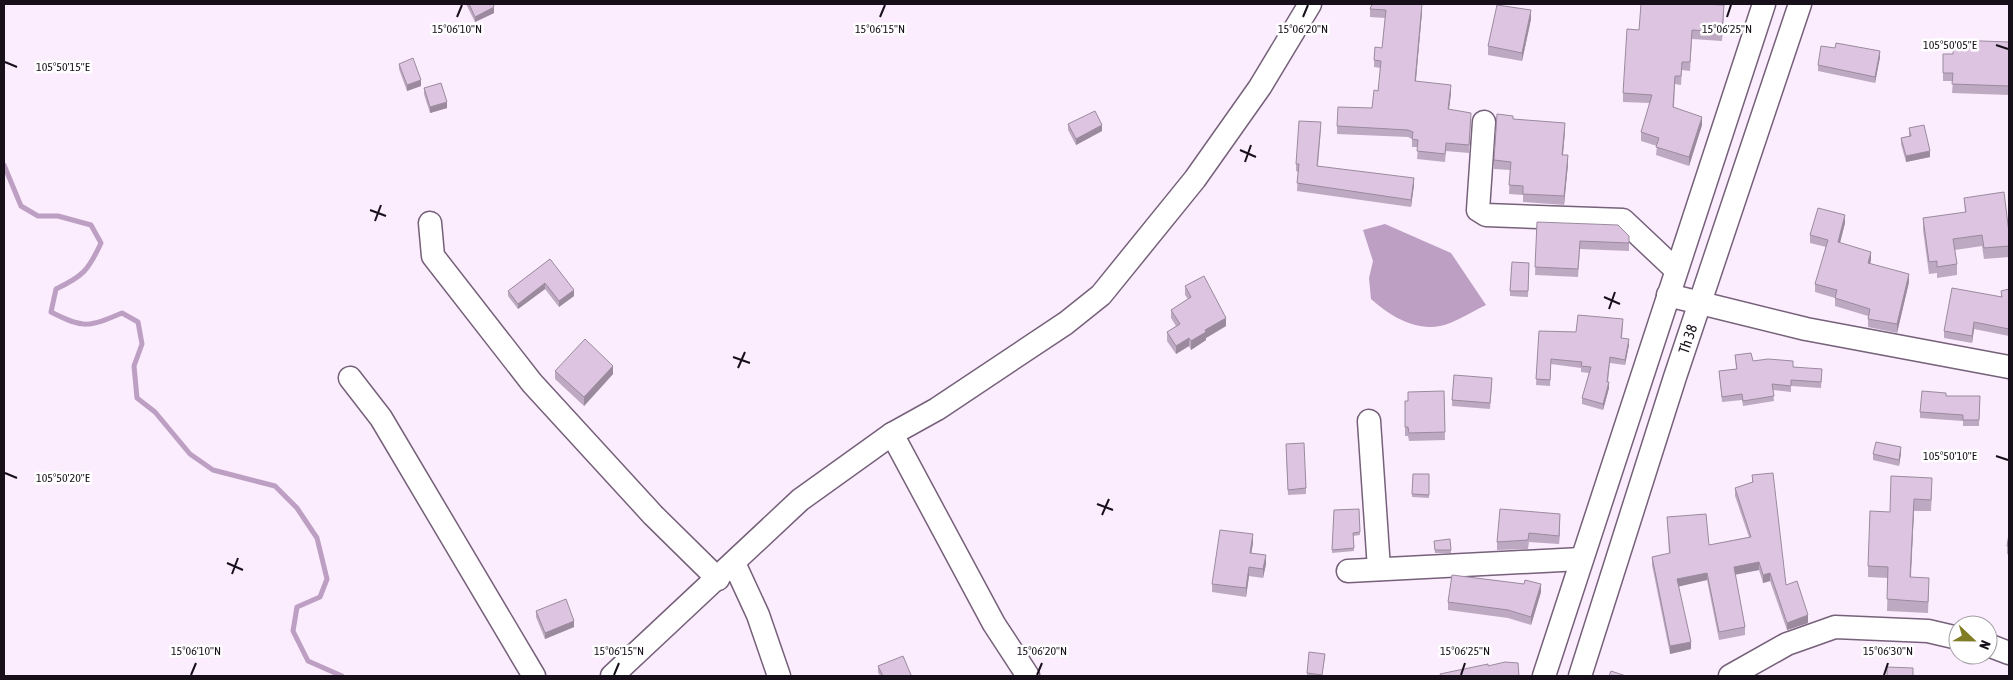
<svg xmlns="http://www.w3.org/2000/svg" width="2013" height="680" font-family="'Asap Condensed',sans-serif">
<style>
.water{fill:#bc9fc2}
.lines{fill:none;stroke-linecap:round;stroke-linejoin:round}
.stream{stroke:#bc9fc2;stroke-width:5}
.minor-casing{stroke:#76607a;stroke-width:25}
.minor{stroke:#fff;stroke-width:22}
.wall{fill:#bea9c2}
.shaded-wall{fill:#9b8a9e}
.building{fill:#ddc5e2;stroke:#9b8a9e}
.ticks{fill:none;stroke:#170f19;stroke-width:2}
.labels{text-anchor:middle;stroke-width:5;stroke-linejoin:round;paint-order:stroke}
.street-label{font-size:15px;fill:#170f19;stroke:#fff}
.ticks-label{font-size:12px;text-anchor:middle;fill:#170f19;stroke:#fff;stroke-width:5;stroke-linejoin:round;paint-order:stroke}
</style>
<rect width="100%" height="100%" fill="#fbecfe"/>
<path class="water" d="M1385 224 1451 253 1486 305C1473 311 1453 324 1440 326 1414 331 1389 315 1371 299L1369 278 1373 261 1363 230Z"/>
<g class="lines">
<path class="stream" d="M4 165 21 206 38 216H58L91 225 101 243C88 271 83 276 56 289L51 312C84 329 89 327 122 313L138 322 142 344 134 366 137 398 155 412 190 454 213 470 275 486 297 508 317 538 327 579 320 597 297 607 293 631 308 661 342 676"/>
<g class="minor-casing">
<g id="minor">
<polyline points="1484,122 1478,210 1486,215 1623,220 1676,270"/>
<polyline points="430,223 433,256 532,383 653,515 718,579"/>
<polyline points="1668,295 1806,329 2009,367"/>
<polyline points="350,378 381,418 534,676"/>
<polyline points="1369,421 1379,569"/>
<polyline points="892,434 994,624 1028,676"/>
<polyline points="734,563 758,615 779,676"/>
<polyline points="1348,571 1581,559"/>
<polyline points="1988,645 2009,653"/>
<polyline points="612,676 800,500 892,434 937,409 1066,323 1101,295 1195,179 1260,87 1310,4"/>
<polyline points="1544,676 1764,4"/>
<polyline points="1580,676 1675,377 1800,4"/>
<polyline points="1730,676 1787,644 1835,627 1928,631 1958,638"/>
</g>
</g>
<use href="#minor" class="minor"/>
</g>
<g class="wall">
<polygon points="466,4 493,4 494,13 475,22"/>
<polygon points="1370,9 1422,12 1416,81 1451,93 1449,109 1471,121 1469,153 1446,151 1445,162 1417,159 1418,147 1412,147 1412,139 1408,137 1337,134 1337,126 1372,108 1378,91 1381,68 1374,67 1374,60 1382,48 1385,18 1370,17"/>
<polygon points="1724,14 1722,41 1692,39 1690,71 1682,70 1681,85 1675,84 1674,107 1702,125 1689,166 1656,155 1657,146 1641,141 1641,132 1650,103 1623,102 1623,93 1639,30"/>
<polygon points="1531,19 1522,61 1488,55 1488,46"/>
<polygon points="2009,42 2009,95 1952,93 1953,81 1943,81 1943,54 1953,54"/>
<polygon points="1880,57 1875,83 1818,71 1818,65"/>
<polygon points="399,64 421,86 407,91 399,69"/>
<polygon points="424,88 447,108 430,113 424,94"/>
<polygon points="1513,119 1565,131 1563,155 1568,164 1564,205 1523,202 1523,195 1509,194 1510,170 1494,169 1494,160"/>
<polygon points="1068,124 1102,131 1076,145 1068,130"/>
<polygon points="1909,128 1930,157 1906,162 1901,144 1901,138 1909,136"/>
<polygon points="1321,129 1318,166 1414,185 1411,207 1297,191 1298,172 1296,171 1296,164"/>
<polygon points="1964,198 2009,233 2009,257 1984,259 1982,246 1955,250 1957,264 1957,275 1937,278 1937,273 1929,274 1923,230 1923,218 1965,213"/>
<polygon points="1537,222 1629,236 1629,251 1580,249 1578,277 1535,275"/>
<polygon points="1845,223 1840,243 1871,260 1870,263 1909,282 1897,333 1868,327 1868,316 1835,306 1835,298 1815,292 1815,284 1826,247 1810,243 1810,235"/>
<polygon points="550,259 574,296 559,307 545,289 518,309 508,296 508,291"/>
<polygon points="1529,263 1528,297 1510,296 1510,291"/>
<polygon points="1185,286 1226,326 1206,338 1206,340 1191,350 1189,346 1176,354 1167,341 1167,332 1176,326 1171,318 1171,310 1188,299 1185,295"/>
<polygon points="2009,289 2009,336 1974,329 1972,343 1944,338 1944,331 2001,297 2001,291"/>
<polygon points="1623,324 1622,338 1629,345 1625,365 1610,363 1608,382 1609,388 1603,410 1582,404 1582,398 1589,373 1581,372 1581,368 1551,364 1550,386 1536,385 1539,331 1576,332"/>
<polygon points="1735,355 1753,361 1793,367 1822,374 1821,388 1791,386 1791,392 1773,390 1774,401 1743,406 1742,400 1722,402 1719,371 1736,369"/>
<polygon points="555,371 613,374 584,406 555,379"/>
<polygon points="1492,384 1490,409 1452,406 1452,400"/>
<polygon points="1444,391 1445,440 1409,441 1408,436 1405,436 1405,401 1408,401"/>
<polygon points="1946,396 1980,396 1979,426 1963,426 1963,421 1920,418 1920,412"/>
<polygon points="1286,450 1306,488 1306,494 1288,495"/>
<polygon points="1901,453 1899,466 1873,460 1873,454"/>
<polygon points="1413,474 1429,474 1429,498 1412,497"/>
<polygon points="1752,475 1786,585 1808,623 1787,630 1770,581 1763,583 1759,570 1735,574 1745,627 1745,635 1719,640 1707,580 1678,586 1691,649 1670,654 1652,565 1652,557 1669,554 1667,517 1709,545 1749,537 1735,496 1735,488 1752,482"/>
<polygon points="1932,490 1931,511 1914,511 1911,577 1929,589 1928,613 1887,611 1888,578 1868,577 1868,566 1890,512"/>
<polygon points="1359,509 1360,535 1353,536 1354,551 1332,553 1334,510"/>
<polygon points="1560,523 1559,544 1529,542 1528,549 1497,550 1497,542"/>
<polygon points="2009,534 2009,555 2007,554 2007,546"/>
<polygon points="1434,541 1451,550 1451,553 1435,553"/>
<polygon points="1253,543 1251,553 1266,564 1263,578 1249,576 1246,597 1212,592 1212,584"/>
<polygon points="1524,584 1541,592 1531,625 1508,618 1448,610 1448,602"/>
<polygon points="536,611 574,627 545,639 536,617"/>
<polygon points="1325,657 1322,676 1307,676 1307,673"/>
<polygon points="878,666 911,676 880,676 878,672"/>
</g>
<g class="shaded-wall">
<polygon points="1422,4 1422,12 1415,89 1415,81"/>
<polygon points="494,7 494,13 475,22 475,17"/>
<polygon points="1531,10 1531,19 1522,61 1522,53"/>
<polygon points="1880,51 1880,57 1875,83 1875,77"/>
<polygon points="421,80 421,86 407,91 407,85"/>
<polygon points="1451,85 1451,93 1448,117 1448,109"/>
<polygon points="447,102 447,108 430,113 430,107"/>
<polygon points="1702,117 1702,125 1689,166 1689,157"/>
<polygon points="1565,123 1565,131 1562,164 1562,155"/>
<polygon points="1102,125 1102,131 1076,145 1076,139"/>
<polygon points="1930,151 1930,157 1906,162 1906,156"/>
<polygon points="1568,155 1568,164 1564,205 1564,196"/>
<polygon points="1414,178 1414,185 1411,207 1411,200"/>
<polygon points="1845,215 1845,223 1838,250 1838,242"/>
<polygon points="1871,252 1871,260 1868,271 1868,263"/>
<polygon points="1909,274 1909,282 1897,333 1897,324"/>
<polygon points="545,283 545,289 518,309 518,304"/>
<polygon points="574,290 574,296 559,307 559,301"/>
<polygon points="1226,318 1226,326 1206,338 1206,340 1191,350 1191,341 1205,330"/>
<polygon points="1974,322 1974,329 1972,343 1972,336"/>
<polygon points="1189,338 1189,346 1176,354 1176,346"/>
<polygon points="1629,339 1629,345 1625,365 1625,360"/>
<polygon points="613,366 613,374 584,406 584,397"/>
<polygon points="1609,382 1609,388 1603,410 1603,404"/>
<polygon points="1901,447 1901,453 1899,466 1899,460"/>
<polygon points="1914,499 1914,511 1910,588 1910,577"/>
<polygon points="1560,514 1560,523 1559,544 1559,536"/>
<polygon points="1253,534 1253,543 1250,562 1250,553"/>
<polygon points="1266,555 1266,564 1263,578 1263,569"/>
<polygon points="1759,562 1759,570 1734,575 1734,567"/>
<polygon points="1249,567 1249,576 1246,597 1246,588"/>
<polygon points="1707,573 1707,580 1677,587 1677,579"/>
<polygon points="1770,573 1770,581 1763,583 1763,575"/>
<polygon points="1541,584 1541,592 1531,625 1531,617"/>
<polygon points="1808,615 1808,623 1787,630 1787,623"/>
<polygon points="574,621 574,627 545,639 545,633"/>
<polygon points="1691,642 1691,649 1670,654 1670,646"/>
</g>
<g class="building">
<polygon points="469,4 493,4 494,7 475,17"/>
<polygon points="1372,4 1422,4 1415,81 1451,85 1448,109 1471,113 1469,145 1446,143 1445,154 1417,151 1418,140 1412,139 1413,132 1408,130 1337,126 1338,107 1372,108 1374,90 1378,91 1381,61 1374,60 1375,47 1382,48 1386,10 1370,9"/>
<polygon points="1641,4 1700,4 1724,5 1722,32 1692,30 1690,62 1682,62 1681,76 1675,76 1673,107 1702,117 1689,157 1656,147 1659,138 1641,132 1652,95 1623,93 1627,29 1639,30"/>
<polygon points="1497,5 1531,10 1522,53 1488,46"/>
<polygon points="1954,40 2009,42 2009,86 1952,84 1953,73 1943,73 1943,54 1953,54"/>
<polygon points="1836,43 1880,51 1875,77 1818,65 1821,46 1835,48"/>
<polygon points="413,58 421,80 407,85 399,64"/>
<polygon points="441,83 447,102 430,107 424,88"/>
<polygon points="1095,111 1102,125 1076,139 1068,124"/>
<polygon points="1497,114 1513,116 1513,119 1565,123 1562,155 1568,155 1564,196 1523,194 1523,186 1509,185 1511,162 1494,160"/>
<polygon points="1299,121 1321,122 1317,166 1414,178 1411,200 1297,183 1299,164 1296,164"/>
<polygon points="1924,125 1930,151 1906,156 1901,138 1911,136 1909,128"/>
<polygon points="2004,192 2009,233 2009,246 1984,248 1982,235 1953,239 1957,264 1937,267 1937,261 1929,262 1923,218 1966,212 1964,198"/>
<polygon points="1818,208 1845,215 1838,242 1871,252 1868,263 1909,274 1897,324 1868,319 1870,309 1835,298 1837,290 1815,284 1828,240 1810,235"/>
<polygon points="1537,222 1618,225 1629,236 1629,243 1580,241 1578,269 1535,267"/>
<polygon points="550,259 574,290 559,301 545,283 518,304 508,291"/>
<polygon points="1512,262 1529,263 1528,291 1510,291"/>
<polygon points="1204,276 1226,318 1205,330 1206,332 1191,341 1189,338 1176,346 1167,332 1180,324 1171,310 1191,297 1185,286"/>
<polygon points="1952,288 2002,297 2001,291 2009,289 2009,329 1974,322 1972,336 1944,331"/>
<polygon points="1578,315 1623,319 1621,338 1629,339 1625,360 1610,357 1607,382 1609,382 1603,404 1582,398 1591,367 1581,366 1582,362 1551,359 1550,380 1536,379 1539,331 1576,332"/>
<polygon points="585,339 613,366 584,397 555,371"/>
<polygon points="1751,353 1753,361 1768,359 1793,361 1793,367 1822,369 1821,382 1791,380 1791,386 1772,384 1774,396 1743,401 1742,394 1722,397 1719,371 1737,369 1735,355"/>
<polygon points="1454,375 1492,378 1490,403 1452,400"/>
<polygon points="1444,391 1445,432 1409,433 1408,427 1405,427 1405,401 1408,401 1408,392"/>
<polygon points="1922,391 1946,393 1946,396 1980,396 1979,420 1963,420 1963,415 1920,412"/>
<polygon points="1876,442 1901,447 1899,460 1873,454"/>
<polygon points="1304,443 1306,488 1288,490 1286,444"/>
<polygon points="1773,473 1786,585 1797,581 1808,615 1787,623 1770,573 1763,575 1759,562 1734,567 1745,627 1719,632 1707,573 1677,579 1691,642 1670,646 1652,557 1670,553 1667,517 1706,514 1709,545 1751,537 1735,488 1753,482 1752,475"/>
<polygon points="1413,474 1429,474 1429,495 1412,494"/>
<polygon points="1891,476 1932,478 1931,500 1914,499 1910,577 1929,578 1928,602 1887,599 1888,567 1868,566 1870,511 1890,512"/>
<polygon points="1359,509 1360,532 1353,533 1354,548 1332,550 1334,510"/>
<polygon points="1500,509 1560,514 1559,536 1529,533 1528,540 1497,542"/>
<polygon points="1220,530 1253,534 1250,553 1266,555 1263,569 1249,567 1246,588 1212,584"/>
<polygon points="2009,534 2009,546 2007,546"/>
<polygon points="1450,539 1451,550 1435,550 1434,541"/>
<polygon points="1452,575 1524,584 1525,580 1541,584 1531,617 1508,610 1448,602"/>
<polygon points="566,599 574,621 545,633 536,611"/>
<polygon points="1309,652 1325,654 1322,675 1307,673"/>
<polygon points="903,656 911,675 909,676 883,676 878,666"/>
<polygon points="1505,662 1518,663 1519,676 1441,676 1440,674 1488,664 1488,666"/>
<polygon points="1887,667 1913,668 1913,676 1887,676"/>
<polygon points="1611,671 1626,676 1609,676"/>
</g>
<path class="ticks" d="M457 17 462 5M880 17 885 5M1303 17 1308 5M1727 17 1731 5M1996 45 2008 49M5 62 17 67M1240 150 1256 157M1245 162 1251 145M370 210 386 216M375 221 381 205M1604 297 1620 304M1609 309 1615 292M733 357 750 363M738 368 745 352M1996 456 2008 460M5 473 17 478M1097 504 1113 510M1102 515 1109 499M227 563 243 570M232 574 238 558M191 675 196 663M614 675 619 663M1037 675 1042 663M1461 675 1465 663M1884 675 1888 663"/>
<g class="labels">
<g class="street-label">
<text transform="translate(1688 339) rotate(-71)" y="5">Th 38</text>
</g>
</g>
<g class="ticks-label">
<text x="457" y="33">15°06'10"N</text>
<text x="880" y="33">15°06'15"N</text>
<text x="1303" y="33">15°06'20"N</text>
<text x="1727" y="33">15°06'25"N</text>
<text x="1950" y="49">105°50'05"E</text>
<text x="63" y="71">105°50'15"E</text>
<text x="1950" y="460">105°50'10"E</text>
<text x="63" y="482">105°50'20"E</text>
<text x="196" y="655">15°06'10"N</text>
<text x="619" y="655">15°06'15"N</text>
<text x="1042" y="655">15°06'20"N</text>
<text x="1465" y="655">15°06'25"N</text>
<text x="1888" y="655">15°06'30"N</text>
</g>
<rect width="2013" height="680" fill="none" stroke="#170f19" stroke-width="10"/>
<g transform="translate(1973 640) rotate(112)"><circle r="24" fill="#ffffff" stroke="#a29fa3"/>
<path d="M0-4L9 19L0 12L-9 19Z" fill="#807d24"/>
<text y="-8" font-size="14" font-weight="bold" text-anchor="middle" fill="#170f19">N</text>
</g>
</svg>
